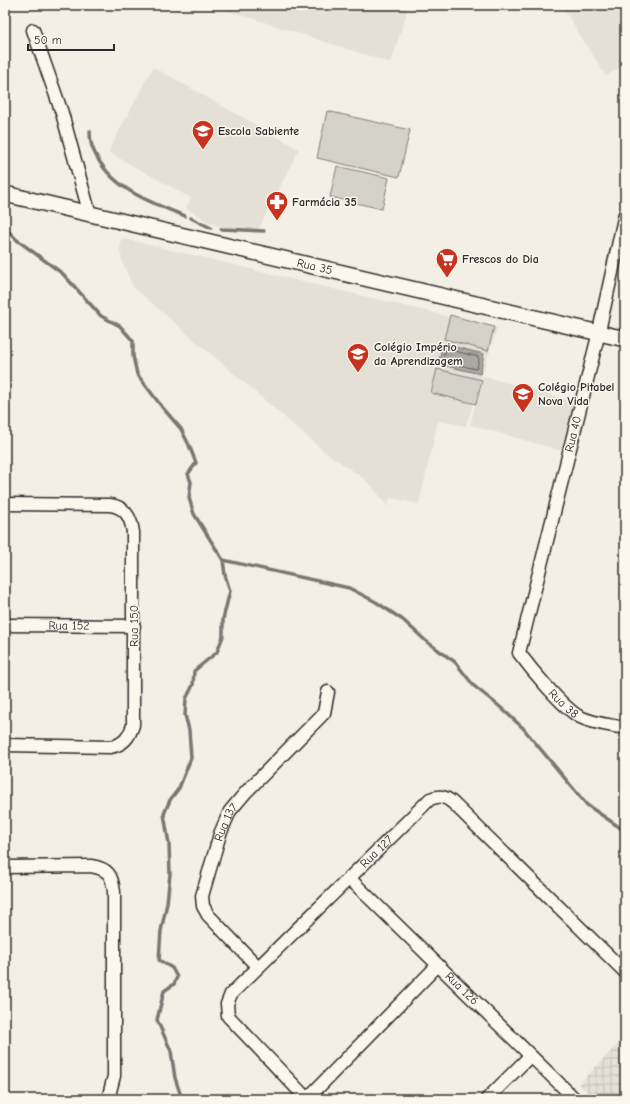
<svg xmlns="http://www.w3.org/2000/svg" width="630" height="1104" font-family="'Comic Neue',sans-serif">
<style>
.built{fill:#e4e0d6}
.industrial{fill:url(#industrial-grid)}
.garden{fill:#d5d2c9;stroke:#807e7a}
.water{fill:url(#water-ripples);stroke:#787772}
.lines{fill:none;stroke-linecap:round;stroke-linejoin:round}
.shore{stroke:#5f5d5b;stroke-width:1}
.stream{stroke:#787772;stroke-width:3.5}
.minor-casing{stroke:#2b2b2b;stroke-width:15}
.tertiary-casing{stroke:#2b2b2b;stroke-width:18}
.minor{stroke:#fbf7ec;stroke-width:12}
.tertiary{stroke:#fbf7ec;stroke-width:15}
.labels{text-anchor:middle;stroke-width:3;stroke-linejoin:round;paint-order:stroke}
.poi-label{font-size:12px;font-weight:bold;fill:#2b2b2b;stroke:#fbf7ec;text-anchor:start}
.street-label{font-size:12px;fill:#2b2b2b;stroke:#fbf7ec}
</style>
<defs>
<pattern id="industrial-grid" width="8" height="8" patternUnits="userSpaceOnUse"><rect width="8" height="8" fill="#e4e0d6"/><path d="M0 4h8M4 0v8" fill="none" stroke="#c4c0b8"/></pattern>
<pattern id="water-ripples" width="26" height="14" patternUnits="userSpaceOnUse"><rect width="26" height="14" fill="#aca9a2"/><path d="M2 4q2-2 4 0t4 0M15 11q2-2 4 0t4 0" fill="none" stroke="#8c8a84"/></pattern>
</defs>
<rect width="100%" height="100%" fill="#f3efe4"/>
<filter id="ink" filterUnits="userSpaceOnUse"><feTurbulence type="fractalNoise" baseFrequency=".025" numOctaves="2"/><feDisplacementMap in="SourceGraphic" scale="8" xChannelSelector="R" yChannelSelector="G"/><feConvolveMatrix kernelMatrix="1 2 1 2 8 2 1 2 1" color-interpolation-filters="sRGB"/></filter>
<g filter="url(#ink)">
<g class="built">
<polygon points="210,5 409,5 391,63"/>
<polygon points="561,5 625,5 625,64 606,76"/>
<polygon points="153,67 299,149 256,234 212,224 186,208 191,198 108,152"/>
<polygon points="121,238 497,328 466,426 438,421 419,504 390,498 388,507 375,490 367,481 325,452 133,287 123,263 120,251"/>
<polygon points="483,376 576,402 563,451 470,425"/>
</g>
<polygon class="industrial" points="625,1037 625,1099 594,1099 579,1084"/>
<g class="garden">
<polygon points="327,111 410,130 399,177 317,158"/>
<polygon points="337,166 389,178 382,209 330,197"/>
<polygon points="450,315 494,327 488,351 444,339"/>
<polygon points="437,369 482,380 476,404 431,393"/>
</g>
<polygon class="water" points="443,344 484,354 480,374 438,364"/>
<g class="lines">
<path class="shore" d="M447 349 478 357 479 359 477 368 475 369 444 361C442 358 444 351 447 349Z"/>
<g class="stream">
<path d="M90 131C90 137 91 144 93 149 109 188 149 202 185 216"/>
<polyline points="191,218 211,228"/>
<polyline points="5,228 17,240 63,274 101,316 120,326 133,341 133,356 137,374 162,407 181,429 189,445 196,463 188,474 191,482 189,498 194,514 223,560 225,575 230,591 223,619 223,636 217,652 194,671 193,685 186,699 185,715 189,730 191,758 179,788 170,800 164,814 169,844 170,874 167,903 161,931 159,960 172,968 177,977 174,984 164,991 157,1020 171,1051 175,1078 182,1099"/>
<polyline points="221,229 264,231"/>
<polyline points="223,560 349,588 376,602 403,620 427,642 455,662 474,686 499,706 523,728 587,805 625,831"/>
</g>
<g class="minor-casing">
<g id="minor">
<polyline points="33,30 62,113 90,215"/>
<path id="s1" d="M625 214 597 340 519 653C531 669 564 709 580 717 594 724 611 725 625 728"/>
<path d="M5 504 110 505C126 507 131 518 133 532V725C129 738 123 745 110 747L5 745"/>
<path id="s2" d="M5 625 134 626"/>
<path d="M5 867 91 866C108 869 112 874 114 892V1076L108 1099"/>
<path id="s3" d="M349 878 575 1099"/>
<path id="s4" d="M258 967 208 915 203 906 202 896 220 834 230 811 246 792 324 713 328 692"/>
<path id="s5" d="M307 1099 228 1016 227 1004 231 994 430 799C439 795 445 796 453 803L625 972"/>
<polyline points="307,1099 438,965"/>
<polyline points="487,1099 530,1056"/>
</g>
</g>
<g class="tertiary-casing">
<g id="tertiary">
<path id="s6" d="M5 194 625 339"/>
</g>
</g>
<use href="#minor" class="minor"/>
<use href="#tertiary" class="tertiary"/>
</g>
</g>
<defs>
<g id="school-pin" transform="scale(1.15)"><path d="M0 17L-7.5 6A9.5 9.5 0 1 1 7.5 6Z" fill="#c8321e" stroke="#fbf7ec"/><path d="M0-5L7-2L0 1L-7-2ZM-4 1L0 2.5L4 1V4Q0 6-4 4Z" fill="#fff"/></g>
<g id="pharmacy-pin" transform="scale(1.15)"><path d="M0 17L-7.5 6A9.5 9.5 0 1 1 7.5 6Z" fill="#c8321e" stroke="#fbf7ec"/><path d="M-2-6h4v4h4v4h-4v4h-4v-4h-4v-4h4Z" fill="#fff"/></g>
<g id="supermarket-pin" transform="scale(1.15)"><path d="M0 17L-7.5 6A9.5 9.5 0 1 1 7.5 6Z" fill="#c8321e" stroke="#fbf7ec"/><path d="M-6-5.5h2.5l.6 2H6L4.5 2H-2.5L-4.4-4H-6ZM-1.5 3.2a1.3 1.3 0 1 0 .1 0ZM3 3.2a1.3 1.3 0 1 0 .1 0Z" fill="#fff"/></g>
<g id="university-pin" transform="scale(1.15)"><path d="M0 17L-7.5 6A9.5 9.5 0 1 1 7.5 6Z" fill="#c8321e" stroke="#fbf7ec"/><path d="M0-5L7-2L0 1L-7-2ZM-4 1L0 2.5L4 1V4Q0 6-4 4Z" fill="#fff"/></g>
</defs>
<g fill-rule="evenodd">
<use href="#school-pin" x="203" y="131"/>
<use href="#pharmacy-pin" x="277" y="202"/>
<use href="#supermarket-pin" x="447" y="259"/>
<use href="#school-pin" x="358" y="354"/>
<use href="#university-pin" x="523" y="394"/>
</g>
<g class="labels">
<g class="poi-label">
<text x="218" y="135">Escola Sabiente</text>
<text x="292" y="206">Farmácia 35</text>
<text x="462" y="263">Frescos do Dia</text>
<text x="374" y="351">Colégio Império<tspan x="374" dy="14">da Aprendizagem</tspan></text>
<text x="538" y="391">Colégio Pitabel<tspan x="538" dy="14">Nova Vida</tspan></text>
</g>
<g class="street-label">
<text dy="4" stroke="none"><textPath href="#s6" startOffset="318">Rua 35</textPath></text>
<text transform="translate(573 434) rotate(-76)" y="4">Rua 40</text>
<text dy="4" stroke="none"><textPath href="#s2" startOffset="64">Rua 152</textPath></text>
<text transform="translate(134 626) rotate(-90)" y="4">Rua 150</text>
<text dy="4" stroke="none"><textPath href="#s1" startOffset="519">Rua 38</textPath></text>
<text dy="4" stroke="none"><textPath href="#s4" startOffset="170">Rua 137</textPath></text>
<text dy="4" stroke="none"><textPath href="#s5" startOffset="341">Rua 127</textPath></text>
<text dy="4" stroke="none"><textPath href="#s3" startOffset="158">Rua 126</textPath></text>
</g>
</g>
<rect width="630" height="1104" fill="none" stroke="#fbf7ec" stroke-width="20"/>
<rect x="10" y="10" width="610" height="1084" fill="none" stroke="#2b2b2b" stroke-width="1.5" filter="url(#ink)"/>
<path d="M28 44v6h86v-6" fill="none" stroke="#2b2b2b" stroke-width="2"/>
<text x="34" y="44" font-size="12" fill="#2b2b2b" stroke="#fbf7ec" stroke-width="3" paint-order="stroke">50 m</text>
</svg>
